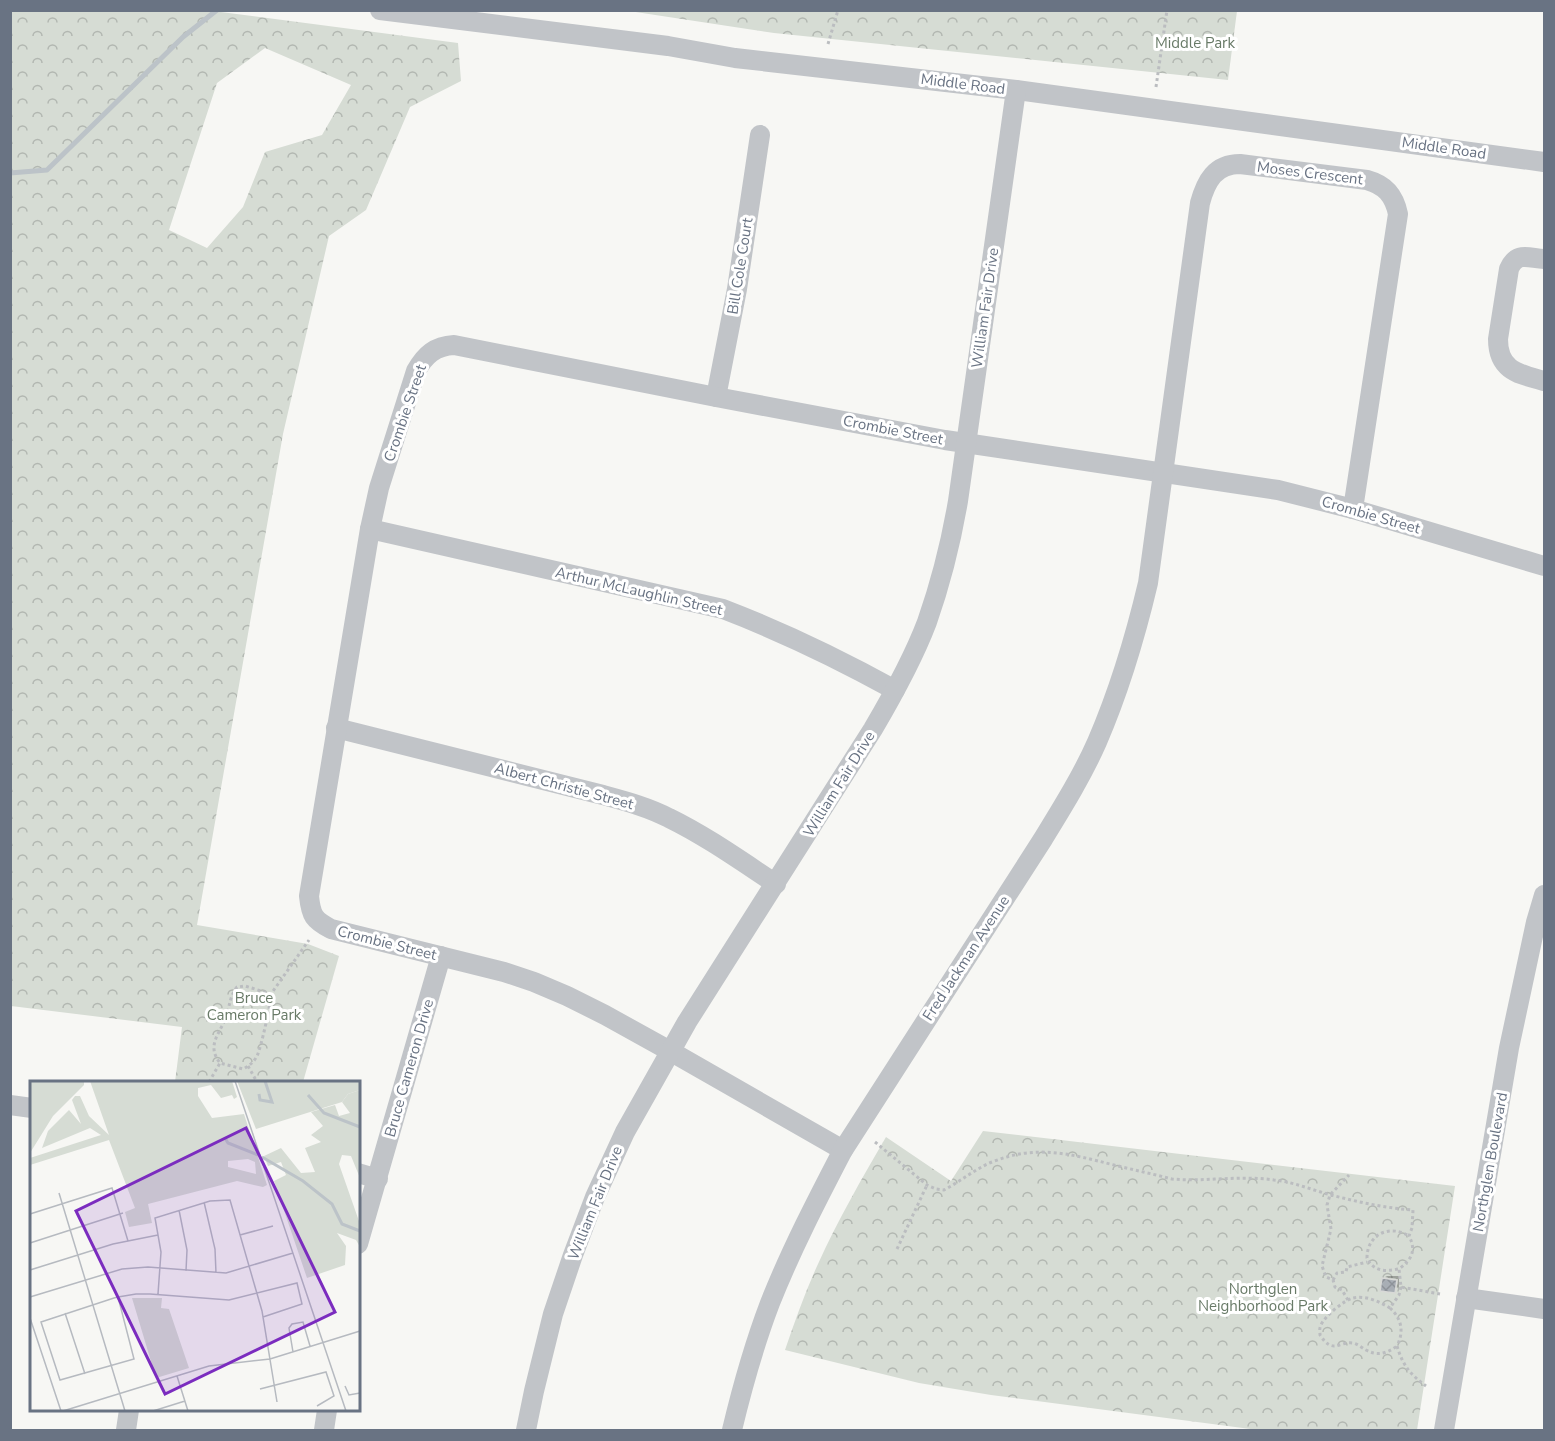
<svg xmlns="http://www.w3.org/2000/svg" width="1555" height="1441" font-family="'Nunito Sans',sans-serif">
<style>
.forest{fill:url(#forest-crowns);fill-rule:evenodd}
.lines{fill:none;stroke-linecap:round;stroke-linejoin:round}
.stream{stroke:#bcc3c8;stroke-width:5}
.building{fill:url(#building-cross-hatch);stroke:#d8d9d7;stroke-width:1.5;filter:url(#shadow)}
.path{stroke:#bbbdc0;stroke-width:3;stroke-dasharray:3 3;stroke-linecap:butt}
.minor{stroke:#c1c4c8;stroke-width:20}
.labels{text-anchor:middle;stroke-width:6;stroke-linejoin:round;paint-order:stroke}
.park-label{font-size:15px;fill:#687a67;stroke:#fff}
.street-label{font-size:15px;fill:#697383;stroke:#fff}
.inset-river{fill:none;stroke:#bcc3c8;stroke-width:3}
.inset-road{fill:none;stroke:#b6bac0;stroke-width:1.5}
.view{fill:#7b2cbf;fill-opacity:0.15;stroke:#7b2cbf;stroke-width:3}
.inset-edge{fill:none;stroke:#697383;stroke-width:3}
</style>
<defs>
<pattern id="forest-crowns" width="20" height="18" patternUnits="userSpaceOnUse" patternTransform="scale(1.5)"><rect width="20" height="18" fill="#d6dcd4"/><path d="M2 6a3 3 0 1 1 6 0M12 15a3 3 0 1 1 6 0" fill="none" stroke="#b2b7b1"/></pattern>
<pattern id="building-cross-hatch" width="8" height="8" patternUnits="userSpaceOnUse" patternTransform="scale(1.5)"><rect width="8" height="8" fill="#a8aeb5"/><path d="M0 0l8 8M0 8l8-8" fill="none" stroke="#8d9299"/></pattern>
<filter id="shadow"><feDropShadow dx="5.5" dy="-5.5" stdDeviation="0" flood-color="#0004"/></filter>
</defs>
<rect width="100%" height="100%" fill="#f7f7f4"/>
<g class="forest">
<path d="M11 10 213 11 458 43 461 81 410 107 366 210 329 236 283 434 197 925 308 944 339 956 303 1082H175L182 1027 11 1006ZM265 48 351 85 322 135 265 152 243 207 207 248 169 230 217 83Z"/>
<polygon points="629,11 1237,10 1237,11 1228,80 774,33"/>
<path d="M983 1131 1455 1186 1417 1430H1258L991 1395 919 1383 785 1350C795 1321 805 1292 818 1264 838 1220 862 1178 886 1137L951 1181Z"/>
</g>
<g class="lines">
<polyline class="stream" points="10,173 47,170 183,37 217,10"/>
</g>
<polygon class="building" points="1382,1278 1397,1280 1395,1293 1380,1291"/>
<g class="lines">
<g class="path">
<polyline points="828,44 838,10"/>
<polyline points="1156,87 1167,10"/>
<path d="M271 994C271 1003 261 1048 257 1056 254 1062 249 1066 243 1069L220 1063C205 1044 222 1032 227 1014 230 1004 230 996 237 987L245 986 271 994 309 940"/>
<polyline points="248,1066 257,1082"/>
<polyline points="209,1082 220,1063"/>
<path d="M875 1142 927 1185 936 1189 944 1190C961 1181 975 1169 992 1162 1037 1144 1070 1154 1114 1165 1134 1170 1153 1174 1172 1179 1206 1182 1240 1175 1274 1180 1294 1182 1312 1190 1331 1195 1358 1202 1385 1208 1413 1210L1412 1228 1409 1236C1417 1251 1411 1260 1399 1269L1401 1287 1440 1294"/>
<polyline points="897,1249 927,1185"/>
<path d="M1398 1269C1385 1272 1373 1271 1367 1258 1367 1234 1390 1224 1409 1236"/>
<polyline points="1333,1280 1337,1273 1346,1272 1347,1267 1367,1262"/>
<path d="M1401 1287 1399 1295 1390 1308C1402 1319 1404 1332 1397 1346 1403 1366 1410 1374 1426 1386"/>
<polyline points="1348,1300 1342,1290 1335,1287 1333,1280 1326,1277 1322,1266 1331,1229 1327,1205 1330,1195 1349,1175"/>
<path d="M1390 1308C1380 1302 1366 1295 1353 1298 1344 1300 1324 1317 1321 1325 1319 1329 1320 1331 1320 1335 1333 1355 1339 1341 1353 1343 1358 1344 1362 1348 1366 1350 1377 1356 1386 1354 1397 1346"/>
</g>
<g class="minor">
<polyline points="380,10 668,46 735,58 1016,90 1544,162"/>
<path d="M1544 259C1528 258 1517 251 1509 269L1498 339C1498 371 1519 374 1544 381"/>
<polyline points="716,397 737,289 760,135"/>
<path d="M370 529 723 609C783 632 839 659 895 690"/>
<path d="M336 728 603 795C625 801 648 807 669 818 706 836 741 861 776 884"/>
<polyline points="10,1105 32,1108"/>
<path d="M843 1150 670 1051 605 1015 567 996 534 982 504 972 331 929C314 920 311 916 309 896L370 529 379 488 416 371C425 355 435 346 454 345L716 397 945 440 1278 490 1353 509 1544 566"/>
<polyline points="358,1173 378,1179"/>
<polyline points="358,1244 441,956"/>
<polyline points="1466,1298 1544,1309"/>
<polyline points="126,1430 129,1410"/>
<polyline points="324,1430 327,1410"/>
<path d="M526 1430 534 1391 553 1314 573 1255 595 1197 625 1132 687 1022 873 729C893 695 913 659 927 622 941 582 951 542 958 501L1016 90"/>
<path d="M732 1430C742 1388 754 1345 770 1303 791 1250 817 1200 843 1150L1043 839C1062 808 1082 776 1097 742 1119 691 1135 638 1148 583L1200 203C1206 181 1215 164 1240 164L1367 180C1385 185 1394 195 1398 214L1353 509"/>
<polyline points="1444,1430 1509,1048 1536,922 1544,895"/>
</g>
</g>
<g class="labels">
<g class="park-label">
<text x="1195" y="48">Middle Park</text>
<text x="254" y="1003">Bruce<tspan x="254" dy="17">Cameron Park</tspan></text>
<text x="1263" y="1294">Northglen<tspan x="1263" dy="17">Neighborhood Park</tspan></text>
</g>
<g class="street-label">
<text transform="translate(963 84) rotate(7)" y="5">Middle Road</text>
<text transform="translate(1444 148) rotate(8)" y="5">Middle Road</text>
<text transform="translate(1310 173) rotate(7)" y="5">Moses Crescent</text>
<text transform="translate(740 266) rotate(-81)" y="5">Bill Cole Court</text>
<text transform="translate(985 308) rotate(-82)" y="5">William Fair Drive</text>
<text transform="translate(405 413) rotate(-71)" y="5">Crombie Street</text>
<text transform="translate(893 430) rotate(11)" y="5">Crombie Street</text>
<text transform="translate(1371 515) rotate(16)" y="5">Crombie Street</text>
<text transform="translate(639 591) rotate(13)" y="5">Arthur McLaughlin Street</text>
<text transform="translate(839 784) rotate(-58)" y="5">William Fair Drive</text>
<text transform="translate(564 786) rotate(15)" y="5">Albert Christie Street</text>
<text transform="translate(387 943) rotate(14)" y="5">Crombie Street</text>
<text transform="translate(966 958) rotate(-57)" y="5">Fred Jackman Avenue</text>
<text transform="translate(409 1068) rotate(-74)" y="5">Bruce Cameron Drive</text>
<text transform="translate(1490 1162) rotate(-80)" y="5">Northglen Boulevard</text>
<text transform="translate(595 1203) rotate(-68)" y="5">William Fair Drive</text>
</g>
</g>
<g transform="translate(30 1081)">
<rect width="330" height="330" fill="#f7f7f4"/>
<path d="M0 0H54V4L23 35 0 72ZM207 0H330V9L318 13 312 21 226 48Z" fill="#d6dcd4"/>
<path d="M60 0H202L207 16 204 18 202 14 191 17 181 4 168 7V15L182 37 214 33 237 104 233 106 207 100 118 123 122 142 99 146 95 131 105 127 79 59 0 84V77L71 54 60 47 12 67 18 50 39 29 51 43 42 19 45 15H50L59 35 79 54ZM218 78 225 81 226 93 198 86V80ZM330 9V97L321 75 312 74 309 83 330 143V166L326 159 307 152 316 165 315 184 277 197 244 100 256 94 251 81 238 85 234 75 251 67 271 92 285 91 275 67 291 61 281 54 293 45 281 31 305 24 309 35 320 32 312 21 318 13ZM102 217H132L131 227 139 228 159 287 126 297Z" fill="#d6dcd4" fill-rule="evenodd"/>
<path class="inset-river" d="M229 13 230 19 242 21 235 0M278 14 294 32 330 46M195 57 198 62 228 74M232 76 273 100 302 123 312 143 330 150"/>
<path class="inset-road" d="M205 0 316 330M29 112 95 330M174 121 185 168 186 192M149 129 157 169 156 190M0 133 82 107 98 160M210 154 243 145M0 162 93 132M0 189 83 163 128 154M128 213 131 171 125 137 180 120 200 119 232 230 247 321M0 216 92 188 118 186 196 192 263 172M88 216 104 278 30 299 11 241 84 217 88 216 106 213H120L199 219 267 202 272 223 233 236M35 232 55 293M0 237 31 330M263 271 259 247 262 243 273 241 280 265M147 295 158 330M315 305 319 314 330 312M230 308 296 291 304 315 287 325M33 330 179 285 240 278 330 250M123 330 155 320"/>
<path class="view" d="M216 47 305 231 135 313 46 130Z"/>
<rect width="330" height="330" class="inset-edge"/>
</g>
<rect width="1555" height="1441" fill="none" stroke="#697383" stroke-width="24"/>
</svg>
